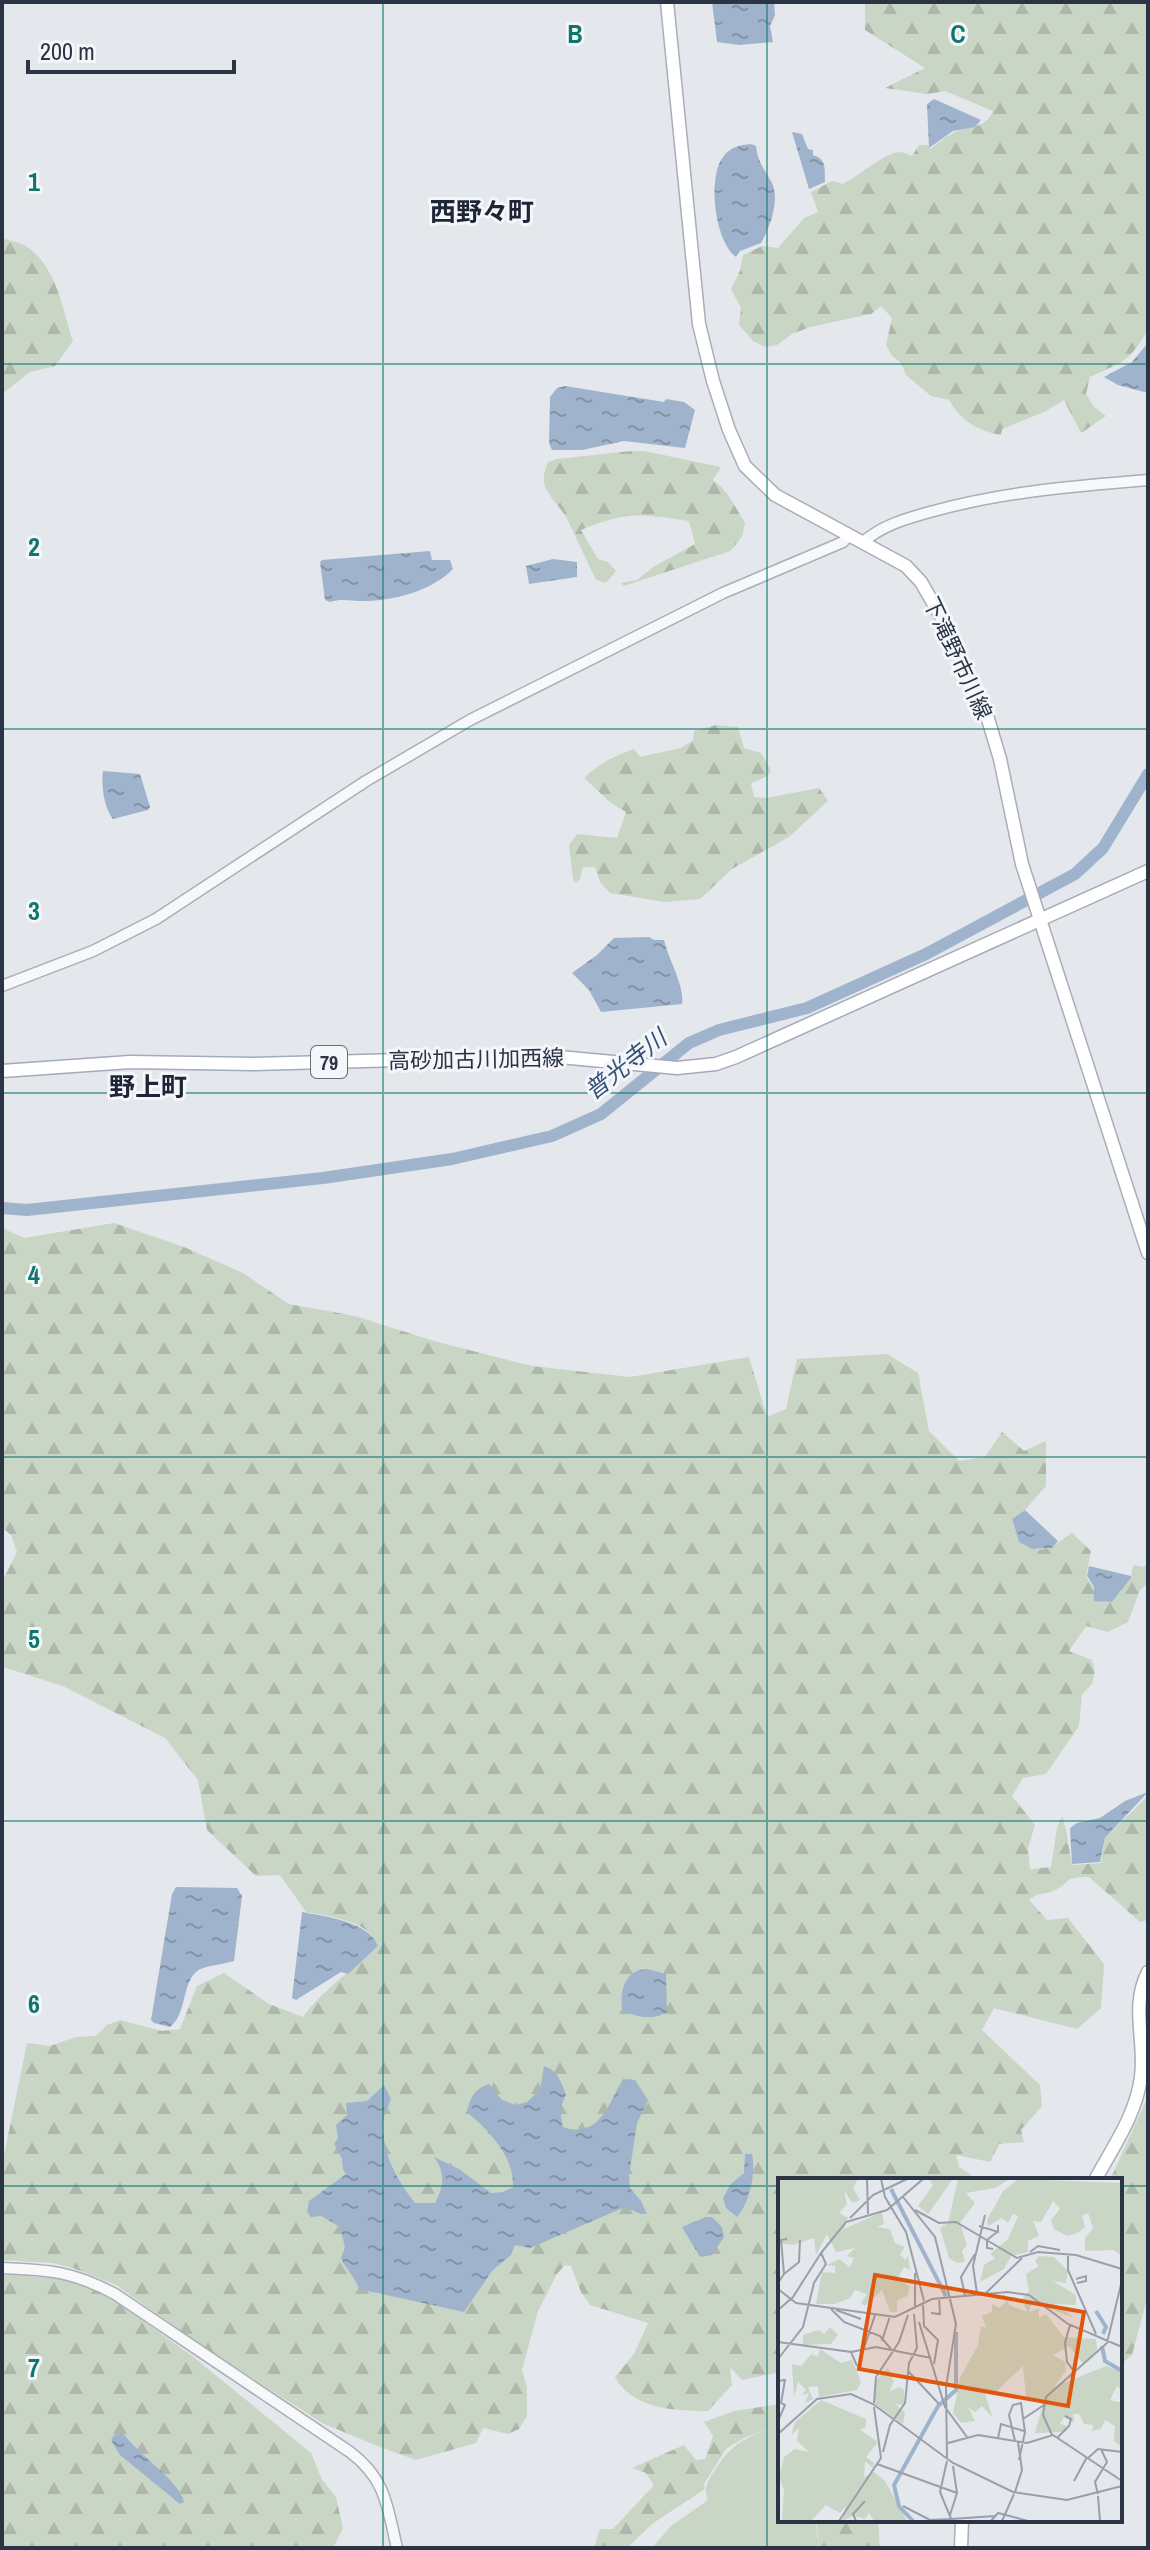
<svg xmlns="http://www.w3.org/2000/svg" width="1150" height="2550" viewBox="0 0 1150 2550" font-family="'Archivo Narrow','Noto Sans JP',sans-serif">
<defs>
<pattern id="forest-firs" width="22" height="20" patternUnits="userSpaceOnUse" patternTransform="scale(2)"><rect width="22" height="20" fill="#c9d6c5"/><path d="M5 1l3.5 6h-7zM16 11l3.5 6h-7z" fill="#adb8ab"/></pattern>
<pattern id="water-ripples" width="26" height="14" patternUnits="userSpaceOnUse" patternTransform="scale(2)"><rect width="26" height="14" fill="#9fb4cc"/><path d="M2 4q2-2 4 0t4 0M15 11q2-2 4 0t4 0" fill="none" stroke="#8293a7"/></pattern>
</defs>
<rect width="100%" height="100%" fill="#e4e7ec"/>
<path fill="#c9d6c5" d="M 777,2424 L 780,2425 L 780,2520 L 815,2520 L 819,2548 L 652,2548 L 671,2526 L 708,2500 C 703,2489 708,2480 715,2470 C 733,2441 747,2438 777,2424 Z"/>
<path fill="url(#forest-firs)" d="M 865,2 L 1148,2 L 1148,330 C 1128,363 1124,361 1090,377 L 1086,394 L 1094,407 L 1106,416 L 1081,433 L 1064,400 L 1044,412 L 1002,429 L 1001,435 C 978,431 961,421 949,400 L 931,396 L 906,375 L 901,363 L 892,356 L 886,345 L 892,318 L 881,306 L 871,314 L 810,327 L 792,334 L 777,345 L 765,347 L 753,341 L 739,325 L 741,308 L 731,289 L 740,271 L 743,255 L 762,246 L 778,248 L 804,218 L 818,212 L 811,192 L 832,181 L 843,184 C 857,177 886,152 900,152 C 904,152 908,155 912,156 L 919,145 L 928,145 L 930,149 C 937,144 945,137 953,133 C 969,125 985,130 993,111 L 945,91 L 927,94 L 885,88 L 925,68 L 865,30 Z
M 2,238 C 9,241 20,242 26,246 C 57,267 62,308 73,341 L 55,366 L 30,372 L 2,394 Z
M 631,451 L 644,451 L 721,467 L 713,480 C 728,490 735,507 745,523 L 742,537 L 730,551 L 624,586 L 621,583 L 637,580 L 653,567 L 695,544 L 689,521 C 639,514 629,511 581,530 L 598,559 L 608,562 L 616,571 L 606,583 L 596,580 C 587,561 578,542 569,523 C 564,510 550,499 545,486 C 542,479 545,469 548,462 L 557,459 Z
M 716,725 L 738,727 L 744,748 L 761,753 L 771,770 L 768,776 L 751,783 L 754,797 L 766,798 L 819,788 L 828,801 L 789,837 L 732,869 L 700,899 L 664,902 L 610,893 L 600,882 L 595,867 L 583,867 L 580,879 L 576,883 L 573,880 L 569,845 L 577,834 L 617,838 L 626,812 L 611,803 L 584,778 C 601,762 613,757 634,749 L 640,757 L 681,748 L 693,740 L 694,731 Z
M 114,1223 L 184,1247 L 243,1273 L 289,1304 L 355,1316 L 434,1341 L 532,1366 L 630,1377 L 749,1357 L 767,1417 L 786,1409 L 797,1359 L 887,1354 L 918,1373 L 929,1431 L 959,1461 L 985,1457 L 1002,1432 L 1024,1451 L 1046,1441 L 1046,1486 L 1025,1510 L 1012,1519 L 1019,1542 C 1045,1557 1050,1547 1072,1533 L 1091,1551 L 1086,1577 L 1094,1588 L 1094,1601 L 1112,1602 L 1131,1578 L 1133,1565 L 1143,1567 L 1148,1563 L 1148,1583 L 1140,1590 L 1128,1622 L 1108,1632 L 1086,1626 L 1069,1651 L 1092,1660 L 1095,1672 L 1092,1684 L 1082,1694 L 1079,1726 L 1046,1774 L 1023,1778 L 1012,1796 L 1035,1825 L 1028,1848 L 1030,1869 L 1051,1867 L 1057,1828 L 1062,1816 C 1067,1828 1069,1851 1072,1865 L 1101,1863 L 1105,1838 L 1148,1796 L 1148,1920 L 1140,1922 L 1089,1877 C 1061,1877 1072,1883 1053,1891 C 1042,1896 1040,1891 1029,1900 L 1047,1920 L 1068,1918 L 1104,1964 L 1101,2008 L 1077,2029 L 994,2008 L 982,2030 L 1040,2085 L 1042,2106 L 1021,2130 L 1024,2142 L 999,2144 L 990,2162 L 956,2155 L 959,2167 L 970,2174 L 971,2180 L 780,2180 L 780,2372 L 742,2380 L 730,2367 L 732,2385 L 708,2411 C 675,2411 632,2409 615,2377 L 634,2354 L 648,2323 L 590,2305 L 581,2292 L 571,2266 L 565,2265 L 557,2274 L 538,2311 L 522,2370 L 527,2387 L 527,2416 L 519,2429 L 508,2434 L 483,2428 L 476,2443 L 416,2460 L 380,2447 L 322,2423 L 198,2343 L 116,2285 L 73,2268 L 53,2263 L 2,2260 L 2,2165 L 27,2043 L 50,2046 L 76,2037 L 96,2036 L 107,2025 L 120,2020 L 162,2031 L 180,2029 L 197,1986 L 224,1973 L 269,2004 L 303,2017 C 322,1990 354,1969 378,1946 C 371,1921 328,1916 306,1912 L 280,1875 L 256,1876 L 207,1830 L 198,1780 L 165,1738 L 63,1686 L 3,1667 L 2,1582 L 17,1552 L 11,1535 L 5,1530 L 2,1532 L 2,1228 L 24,1238 Z
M 1148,2096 L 1148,2295 L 1132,2355 L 1120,2365 L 1120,2180 L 1110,2180 Z
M 2,2274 L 75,2280 L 115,2301 L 191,2355 L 311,2453 L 322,2480 L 336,2497 L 343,2528 L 333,2548 L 2,2548 Z
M 780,2404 L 780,2423 L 742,2439 L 726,2449 L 704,2484 L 705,2489 L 652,2524 L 627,2548 L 594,2548 L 600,2529 L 613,2529 L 654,2485 L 646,2473 L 632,2468 L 684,2445 L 696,2460 L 705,2459 L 713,2436 L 704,2422 L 734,2411 Z
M 816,2520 L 878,2520 L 880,2548 L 819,2548 Z"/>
<path fill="url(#water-ripples)" d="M 712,2 L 774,2 L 775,15 L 770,26 L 773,42 L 739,45 L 717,42 Z
M 934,99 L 981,120 L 975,127 L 953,131 L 929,148 L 927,104 Z
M 792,132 L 802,134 L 808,149 L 813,150 L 813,155 C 828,160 824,170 825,182 L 809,189 Z
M 751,144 L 756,146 C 757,160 764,169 771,181 C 781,198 770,228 761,243 L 740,251 L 736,257 C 715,242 707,178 723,157 C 730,147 740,145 751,144 Z
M 1148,343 L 1148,393 L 1118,385 L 1104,377 L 1132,362 Z
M 565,386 L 664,402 L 666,399 L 684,402 L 695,410 L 685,448 L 624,441 L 582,450 L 552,450 L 549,443 L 550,397 L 557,388 Z
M 430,551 L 432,560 L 450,560 L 453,569 C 432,591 393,601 363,601 C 351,601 341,598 330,602 L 325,600 L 320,562 L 322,560 Z
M 553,559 L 577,562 L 577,577 L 529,584 L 526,566 Z
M 103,771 L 140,774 L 150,807 L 148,810 L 113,819 C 104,808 101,785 103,771 Z
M 649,937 L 654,940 L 664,940 C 668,958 685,987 682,1004 L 601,1012 L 589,990 L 572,973 L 597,955 L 614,938 Z
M 1025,1510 L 1058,1541 L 1052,1548 L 1032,1549 L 1019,1542 L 1012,1519 Z
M 1089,1566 L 1131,1576 L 1131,1578 L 1112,1602 L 1094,1601 L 1094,1587 L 1087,1576 Z
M 1148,1792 L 1105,1838 L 1100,1862 L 1072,1864 L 1070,1828 L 1077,1823 L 1100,1818 L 1125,1801 Z
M 176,1887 L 237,1888 L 242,1896 L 234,1961 C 224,1964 213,1965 203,1968 C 180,1976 189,2013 170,2027 L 154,2023 L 151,2020 L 172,1894 Z
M 302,1912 C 324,1916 370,1922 378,1946 L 348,1974 L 341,1972 L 296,2000 L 292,1998 Z
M 647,1969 L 666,1974 L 667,2012 C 653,2021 636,2017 622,2010 C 620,1991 624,1970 647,1969 Z
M 544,2066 C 558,2071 561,2081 566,2095 C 560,2106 560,2114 563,2127 C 599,2140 609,2103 623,2079 L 635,2080 L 648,2100 L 637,2123 L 629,2176 L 630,2188 L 641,2201 L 647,2214 L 641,2214 L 625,2207 L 530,2248 L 515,2245 L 511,2255 L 492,2271 L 464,2312 L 359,2289 C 354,2275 347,2271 341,2258 L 345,2247 L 340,2227 L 321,2216 L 311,2217 L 307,2212 L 309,2201 L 346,2174 L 343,2169 L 342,2159 L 334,2144 L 338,2138 L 336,2125 L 347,2115 L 346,2103 L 367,2101 L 384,2085 L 391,2099 C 388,2107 383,2116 383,2124 C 382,2154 398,2181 415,2203 L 435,2203 C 444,2186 446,2173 434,2157 L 459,2169 L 491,2193 L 503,2192 L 513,2187 C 514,2156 490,2132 467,2112 C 470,2098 474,2089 489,2084 L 502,2100 L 516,2105 L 527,2102 L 540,2090 Z
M 745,2154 L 752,2154 C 756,2172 750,2203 737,2217 L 726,2208 L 723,2198 L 730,2185 L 744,2173 Z
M 706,2217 L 712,2217 L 722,2227 L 724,2237 L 712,2255 L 700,2257 L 682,2227 Z
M 123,2433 C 137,2454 179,2480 184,2502 L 180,2504 L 120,2455 L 111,2440 L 114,2435 Z"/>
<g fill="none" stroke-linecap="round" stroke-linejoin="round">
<path stroke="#9fb4cc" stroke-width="12" d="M 2,1208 L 27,1210 L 323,1178 L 452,1159 L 552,1136 L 601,1114 L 689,1043 L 719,1030 L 807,1008 L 926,954 L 1075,874 L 1103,848 L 1148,774"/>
<g stroke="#a9aeb7" stroke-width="13">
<path id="tertiary" d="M 863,542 C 883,525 905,519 930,512 C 1001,492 1074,486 1148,480
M 2,986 L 93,951 L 156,919 L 366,781 L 470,720 L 723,593 L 843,542 L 849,535
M 2,2268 C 49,2270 72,2271 115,2294 L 350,2452 C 386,2479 387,2506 397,2548"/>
</g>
<g stroke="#a9aeb7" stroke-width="15">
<path id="secondary" d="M 667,2 L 699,324 L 713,381 L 729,430 L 745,466 L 775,495 L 906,566 L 921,582 L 947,627 L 988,719 L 1000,759 L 1022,864 L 1148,1253
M 1095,2180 C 1113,2147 1136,2115 1141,2077 C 1146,2041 1130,2007 1148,1972
M 961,2548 L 962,2520"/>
</g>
<g stroke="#a3abb8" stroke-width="15">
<path id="primary" d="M 2,1071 L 130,1062 L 254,1064 L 549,1056 L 677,1068 L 716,1064 L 736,1057 L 1148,871"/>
</g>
<use href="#tertiary" stroke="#f7f8fa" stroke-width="10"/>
<use href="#secondary" stroke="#fff" stroke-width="12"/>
<use href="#primary" stroke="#fff" stroke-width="12"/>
</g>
<path fill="none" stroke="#0f766e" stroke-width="2" stroke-opacity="0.55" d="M 383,2 L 383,2548M 767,2 L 767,2548M 2,364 L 1148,364M 2,729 L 1148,729M 2,1093 L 1148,1093M 2,1457 L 1148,1457M 2,1821 L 1148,1821M 2,2186 L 780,2186M 1120,2186 L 1148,2186"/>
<g text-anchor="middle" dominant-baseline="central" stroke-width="6" stroke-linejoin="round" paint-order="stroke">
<rect fill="#f4f6f9" stroke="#676e7b" stroke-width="2" x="311" y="1046" width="36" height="32" rx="6"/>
<g font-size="20" font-weight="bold" fill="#2b3445">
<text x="329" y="1062">79</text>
</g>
<g font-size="22" fill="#2b3445" stroke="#f4f6f9">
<text transform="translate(958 658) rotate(65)">下滝野市川線</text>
<text transform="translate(476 1059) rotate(-1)">高砂加古川加西線</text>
</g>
<g font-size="24" font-style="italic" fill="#34527a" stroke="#f4f6f9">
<text transform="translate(625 1064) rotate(-38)">普光寺川</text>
</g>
<g font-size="26" font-weight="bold" fill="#1d2536" stroke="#f4f6f9">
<text x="482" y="211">西野々町</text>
<text x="148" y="1086">野上町</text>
</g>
</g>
<g transform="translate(778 2178)">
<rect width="344" height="344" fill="#e4e7ec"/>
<path d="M 0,1 L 80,1 L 75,10 L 82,22 L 74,25 L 66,12 L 69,26 L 61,35 L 70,40 L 66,51 L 104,34 L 106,46 L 99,49 L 112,51 L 117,65 L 127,69 L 122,77 L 128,82 L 130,77 L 132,92 L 126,89 L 120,100 L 132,109 L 129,118 L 119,123 L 119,134 L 112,134 L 104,112 L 87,128 L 83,125 L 89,116 L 77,112 L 72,120 L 57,126 L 38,126 L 44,94 L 57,95 L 57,88 L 49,87 L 61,81 L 72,89 L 76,80 L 69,78 L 77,70 L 58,74 L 49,56 L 38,77 L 36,60 L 15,67 L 0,65 ZM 151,1 L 175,1 L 150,36 L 140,28 L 155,7 ZM 180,1 L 232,1 L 217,10 L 188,15 L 197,25 L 182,45 L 189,67 L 184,73 L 187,84 L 179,85 L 171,80 L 162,50 L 170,45 ZM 240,1 L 344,5 L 344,78 L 336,72 L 307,73 L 307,60 L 315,50 L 310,35 L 304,38 L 307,49 L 301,54 L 289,58 L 276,51 L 273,42 L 282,31 L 275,23 L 263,44 L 255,43 L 261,58 L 250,63 L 250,74 L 233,78 L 226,91 L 202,104 L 206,87 L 217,80 L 212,76 L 230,61 L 240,38 L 235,36 L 230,45 L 224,40 L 210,48 L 209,42 L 225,13 ZM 261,78 L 276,79 L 290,93 L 288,105 L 275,103 L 298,117 L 298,127 L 276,126 L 297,140 L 254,124 L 251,134 L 261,130 L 261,140 L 268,136 L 286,159 L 318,161 L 319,172 L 306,187 L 291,168 L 275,177 L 287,184 L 288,193 L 276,209 L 328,188 L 344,194 L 344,213 L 339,208 L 332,222 L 344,225 L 344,269 L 336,263 L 337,248 L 327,242 L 323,251 L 314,253 L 315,247 L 306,246 L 301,236 L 295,236 L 296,245 L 286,239 L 282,246 L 289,248 L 287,254 L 257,255 L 265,226 L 248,219 L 245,188 L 217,215 L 206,213 L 215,240 L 204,228 L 197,234 L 190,229 L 197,243 L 183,245 L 175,235 L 182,200 L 200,167 L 203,149 L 208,149 L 204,138 L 214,134 L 214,126 L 221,130 L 228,124 L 225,119 L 226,114 L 231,127 L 249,134 L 244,121 L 251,113 L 248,96 L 261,88 L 257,83 ZM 52,149 L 60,157 L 53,166 L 25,167 L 25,157 L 40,152 L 46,156 ZM 38,171 L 34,177 L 40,178 L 42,171 L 63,185 L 74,182 L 83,204 L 79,212 L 41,219 L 40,208 L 30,209 L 35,221 L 27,225 L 31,215 L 24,217 L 28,212 L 20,204 L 16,219 L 14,186 L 23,188 ZM 110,190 L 116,203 L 111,214 L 121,209 L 126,212 L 126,227 L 117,226 L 127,234 L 125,246 L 96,225 L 97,203 ZM 43,222 L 88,241 L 88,249 L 82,252 L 100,264 L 88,279 L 96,285 L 95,290 L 87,283 L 86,299 L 96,294 L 107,303 L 129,343 L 96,343 L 91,335 L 87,341 L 75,338 L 64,343 L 68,328 L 62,335 L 48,327 L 33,343 L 4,343 L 6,312 L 1,299 L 6,279 L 17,271 L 31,274 L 19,263 L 21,249 L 13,258 L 17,244 Z" fill="#c9d6c5"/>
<path fill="none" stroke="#9fb4cc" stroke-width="4" d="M 113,11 L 168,118M 318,133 L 328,149 L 325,156M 324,168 L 327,183 L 344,193M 135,343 L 121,328 L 116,307 L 160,228 L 178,212 L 178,154"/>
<path fill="none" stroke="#9a9fa9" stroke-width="2" d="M 89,1 L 90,36M 103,1 L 107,19 L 128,54 L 146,123M 125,19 L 157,59 L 178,146 L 168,209 L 169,280M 137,32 L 161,45 L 178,44 L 239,80 L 260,74 L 298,77 L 344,91M 72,40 L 95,17 L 129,1M 201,48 L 220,54 L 220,47M 215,71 L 209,70 L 209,62 L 219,54M 252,74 L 260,68 L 282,72M 290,76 L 290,92 L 318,156M 137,95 L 137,128M 6,96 L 21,84 L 22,62M 298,101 L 308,98 L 308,103 L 299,105M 0,105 L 6,96 L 3,62 L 9,61M 0,111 L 18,125 L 117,139 L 154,121 L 229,114 L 251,117 L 290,146 L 344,169M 199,115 L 195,88 L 207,37M 208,115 L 244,80M 187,117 L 183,99 L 197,76M 145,124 L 146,148 L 160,162 L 156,186M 53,131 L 66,144 L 102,158 L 113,171M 0,132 L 15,119 L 43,75M 58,132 L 83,141M 153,135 L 162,136 L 161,120M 141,144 L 167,229 L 189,259M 292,147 L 287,165 L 289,184 L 297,195M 104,163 L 112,138M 0,164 L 73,174 L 79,188M 86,170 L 97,137M 73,174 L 98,169 L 153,180M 0,181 L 25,149 L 36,105 L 48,86 L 43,75 L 68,44 L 109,32 L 145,1M 130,193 L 161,226M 0,203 L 7,202 L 3,225 L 7,227 L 0,243M 96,225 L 98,199 L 121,164 L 130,137M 245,241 L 266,227M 0,256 L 39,221 L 73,216 L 95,226 L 175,285 L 235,314 L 289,322 L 344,308M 274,257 L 265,237 L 268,219 L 329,165 L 344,102M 280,259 L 291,248 L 293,241 L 287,238M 220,260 L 223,246 L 246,253M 237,263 L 231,237 L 235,227 L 243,225 L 247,254 L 241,282M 170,265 L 200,257 L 249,265 L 275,257 L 344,303M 105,274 L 112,247 L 127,225 L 131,185 L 139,170 L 136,136M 310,280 L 320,271 L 344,274M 169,283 L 162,314 L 174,343M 99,286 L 179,315M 296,303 L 309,279M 237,314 L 244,292 L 240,264M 320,316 L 317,304 L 329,284 L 323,271M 320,318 L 322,343M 125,328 L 152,342 L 173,341M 172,337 L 179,315 L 175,288M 173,341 L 217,338M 61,343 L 103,280 L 96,229M 78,343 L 75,336 L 87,323M 213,343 L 220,335 L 250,343M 224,343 L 236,316"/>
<path fill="#df570f" fill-opacity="0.15" stroke="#df570f" stroke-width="4" d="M 97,97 L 306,134 L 290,228 L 81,191 Z"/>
<rect width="344" height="344" fill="none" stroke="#2b3445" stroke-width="4"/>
</g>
<g font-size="26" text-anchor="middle" font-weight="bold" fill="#0f766e" stroke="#f4f6f9" stroke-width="6" stroke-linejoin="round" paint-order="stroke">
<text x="575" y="43">B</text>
<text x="958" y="43">C</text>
<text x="34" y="191">1</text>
<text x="34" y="556">2</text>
<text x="34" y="920">3</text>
<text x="34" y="1284">4</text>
<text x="34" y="1648">5</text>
<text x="34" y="2013">6</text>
<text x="34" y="2377">7</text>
</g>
<rect width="1150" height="2550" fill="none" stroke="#2b3445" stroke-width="8"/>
<path d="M28 60v12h206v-12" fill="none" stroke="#2b3445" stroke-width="4"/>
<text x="40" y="60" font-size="24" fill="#2b3445" stroke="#f4f6f9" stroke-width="6" paint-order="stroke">200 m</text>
</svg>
